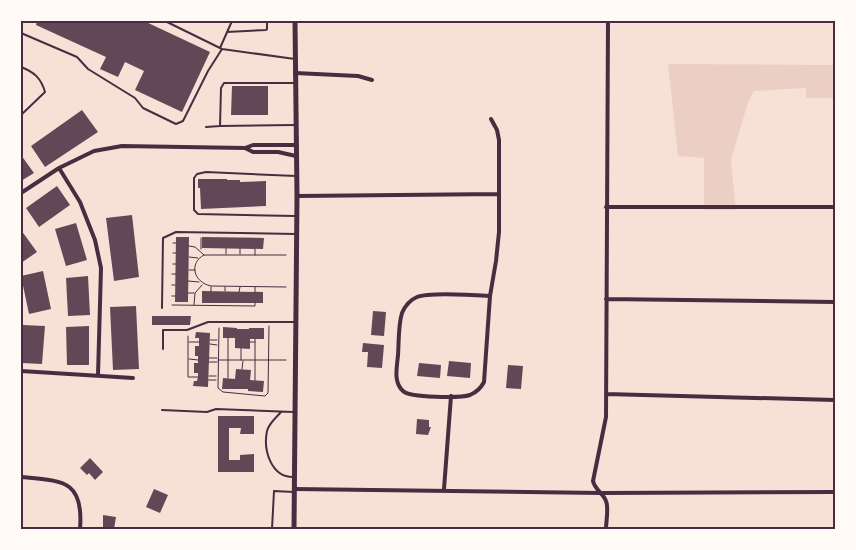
<svg xmlns="http://www.w3.org/2000/svg" width="856" height="550" viewBox="0 0 856 550" font-family="'Playfair Display',serif">
<rect width="100%" height="100%" fill="#f7e1d7"/>
<path fill="#ebcfc5" d="M 668,64 L 835,65 L 835,98 L 806,98 L 806,88 L 754,91 L 748,102 L 731,160 L 736,210 L 704,210 L 704,158 L 678,156 Z"/>
<path fill="#644757" d="M 37,21 L 144,21 L 210,52 L 182,112 L 135,90 L 144,71 L 125,62 L 118,77 L 100,69 L 106,57 L 36,25 Z
M 232,86 L 268,86 L 268,115 L 231,115 Z
M 82,110 L 98,132 L 45,167 L 31,146 Z
M 21,155 L 34,173 L 21,181 Z
M 198,179 L 227,179 L 227,180 L 240,180 L 240,182 L 266,181 L 266,206 L 201,209 L 200,188 L 198,188 Z
M 57,186 L 70,205 L 39,227 L 26,208 Z
M 132,215 L 139,277 L 114,281 L 106,218 Z
M 76,223 L 87,260 L 66,266 L 55,229 Z
M 21,230 L 37,252 L 21,263 Z
M 176,237 L 189,237 L 188,302 L 175,302 Z
M 202,237 L 264,238 L 263,249 L 202,248 Z
M 43,271 L 51,309 L 29,314 L 21,276 Z
M 88,276 L 90,315 L 68,316 L 66,278 Z
M 202,291 L 263,292 L 263,303 L 202,303 Z
M 136,306 L 139,369 L 113,370 L 110,307 Z
M 373,311 L 386,312 L 384,336 L 371,335 Z
M 152,316 L 191,316 L 190,325 L 152,325 Z
M 23,325 L 45,326 L 42,364 L 21,363 Z
M 89,326 L 89,365 L 67,365 L 66,327 Z
M 223,327 L 237,328 L 237,329 L 249,329 L 249,328 L 264,328 L 264,339 L 250,339 L 250,349 L 235,348 L 235,338 L 223,338 Z
M 196,332 L 210,333 L 208,387 L 193,386 L 194,381 L 197,381 L 198,377 L 198,373 L 194,373 L 194,363 L 198,363 L 198,356 L 195,356 L 195,346 L 199,346 L 199,338 L 195,338 Z
M 363,343 L 384,345 L 382,368 L 367,367 L 368,352 L 362,352 Z
M 449,361 L 471,363 L 470,378 L 447,376 Z
M 419,363 L 441,365 L 440,378 L 417,376 Z
M 508,365 L 523,366 L 521,389 L 506,388 Z
M 236,369 L 251,370 L 250,380 L 264,381 L 263,392 L 248,391 L 248,389 L 222,389 L 223,378 L 235,379 Z
M 218,416 L 254,416 L 254,434 L 240,434 L 241,428 L 229,428 L 229,460 L 240,460 L 240,455 L 254,454 L 254,472 L 218,472 Z
M 417,419 L 429,420 L 429,427 L 431,427 L 428,435 L 416,434 Z
M 90,458 L 103,472 L 95,480 L 89,473 L 87,475 L 80,468 Z
M 154,489 L 168,495 L 160,513 L 146,507 Z
M 103,515 L 116,517 L 114,529 L 103,529 Z"/>
<g fill="none" stroke-linecap="round" stroke-linejoin="round">
<path stroke="#4a2c40" stroke-width="1" d="M 173,243 L 176,243
M 189,246 L 195,247 L 204,255
M 201,249 L 201,238
M 173,253 L 176,253
M 226,254 L 226,248
M 240,254 L 240,248
M 255,255 L 255,249
M 286,255 L 204,255 C 189,263 193,282 211,286 L 286,287
M 189,257 L 198,258
M 173,264 L 176,264
M 189,270 L 195,270
M 172,274 L 176,274
M 188,281 L 199,282
M 172,285 L 175,285
M 211,287 L 211,291
M 225,291 L 225,287
M 239,292 L 240,287
M 255,292 L 255,287
M 188,293 L 194,293
M 172,296 L 175,296
M 172,305 L 255,306 L 255,303
M 194,305 L 195,293 L 202,285
M 219,328 L 218,388 L 223,392 L 265,396 L 268,393 L 269,326
M 188,336 L 188,377 L 198,377
M 228,338 L 228,378
M 210,340 L 217,340
M 189,342 L 199,342
M 250,342 L 255,342
M 210,344 L 217,345
M 209,358 L 217,358
M 189,359 L 198,360
M 218,360 L 286,360
M 241,360 L 241,348
M 209,362 L 217,362
M 242,369 L 243,361
M 209,376 L 216,376
M 208,380 L 216,380
M 255,380 L 255,339"/>
<path stroke="#4a2c40" stroke-width="2" d="M 165,21 L 222,49 L 295,59
M 227,32 L 266,30 L 267,29 L 267,21
M 21,33 L 77,57 L 88,69 L 135,98 L 143,108 L 176,124 L 183,121 L 208,71 L 222,49
M 220,48 L 232,21
M 21,67 C 34,72 41,78 45,92 L 21,115
M 295,83 L 224,83 L 221,88 L 220,126 L 295,125
M 206,127 L 220,126
M 295,216 L 198,214 L 194,210 L 194,178 L 197,174 L 206,172 L 296,176
M 162,308 L 163,238 L 176,232 L 296,234
M 163,349 L 163,330 L 187,330 L 208,322 L 295,322
M 162,410 L 207,412 L 216,409 L 293,412
M 281,412 C 276,418 269,423 267,431 C 263,450 271,477 293,477
M 272,529 L 274,491 L 294,492"/>
<path stroke="#4a2c40" stroke-width="4" d="M 295,73 L 358,76 L 372,80
M 245,148 L 253,152 L 278,152 L 296,156
M 59,168 L 80,202 L 95,240 L 101,268 L 98,375
M 21,193 L 59,168 L 94,151 L 122,146 L 245,148 L 253,145 L 296,145
M 297,196 L 499,194
M 606,207 L 835,207
M 490,296 C 475,295 429,292 417,297 C 410,300 405,306 402,313 C 398,326 399,342 398,355 C 397,367 393,382 403,391 C 410,398 461,398 470,395 C 477,392 481,388 484,382 L 490,296 L 496,261 L 499,232 L 499,140 L 497,130 L 491,119
M 606,299 L 835,302
M 21,371 L 133,378
M 606,394 L 835,400
M 21,477 C 62,481 84,479 80,529
M 294,489 L 601,493 L 835,492
M 444,489 L 451,396
M 606,529 C 606,521 609,508 606,501 C 603,493 595,490 593,481 L 606,417 L 608,21"/>
<path stroke="#4a2c40" stroke-width="5" d="M 294,529 L 297,196 L 295,21"/>
</g>
<rect width="856" height="550" fill="none" stroke="#fffaf5" stroke-width="45"/>
<rect x="22" y="22" width="812" height="506" fill="none" stroke="#4a2c40" stroke-width="2"/>
</svg>
